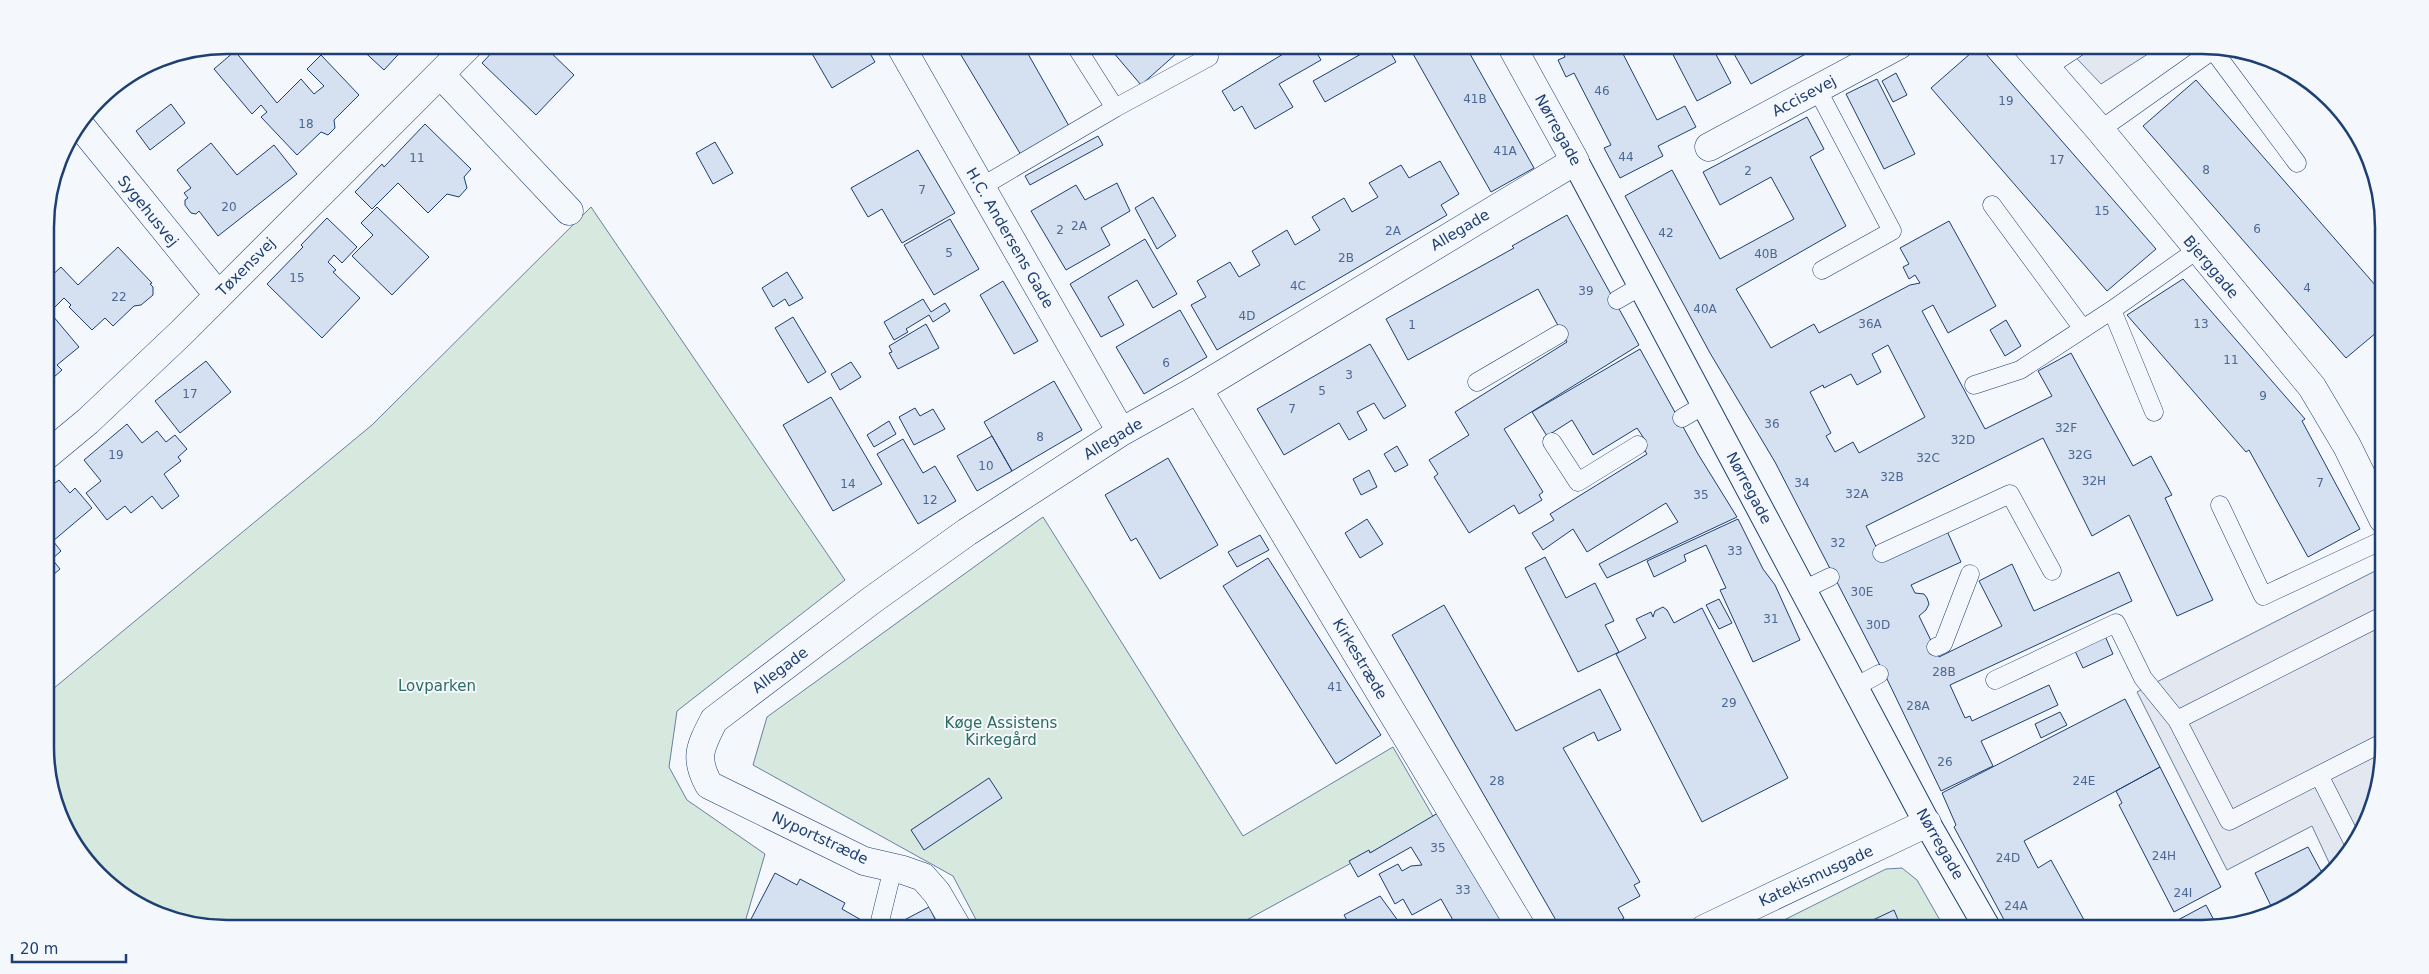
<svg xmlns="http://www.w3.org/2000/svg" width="2429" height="974" viewBox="0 0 2429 974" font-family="'DejaVu Sans',sans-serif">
<rect width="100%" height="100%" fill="#f4f7fb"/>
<path fill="#d7e8df" stroke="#687fa3" d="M 591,207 L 845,580 L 677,711 L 669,767 L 687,800 L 765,854 L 743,929 L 227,929 L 168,919 L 90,867 L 48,782 L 48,693 L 372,425 Z
M 1043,517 L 1243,836 L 1393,747 L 1434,818 L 1230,929 L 981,929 L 953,876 L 753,765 L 767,717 Z
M 1902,868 L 1917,880 L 1945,929 L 1766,929 L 1886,869 Z"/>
<path fill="#e3e8f0" stroke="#687fa3" d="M 2064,45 L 2162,45 L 2101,84 Z
M 2383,567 L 2384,747 L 2374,806 L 2347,858 L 2333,871 L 2312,826 L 2227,870 L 2137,692 Z"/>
<path fill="#d5e0f0" stroke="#1d3f73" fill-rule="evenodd" d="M 357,45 L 407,45 L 384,70 Z
M 499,45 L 547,45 L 545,47 L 574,75 L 536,115 L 482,63 Z
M 807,45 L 865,45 L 875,62 L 832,88 Z
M 955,45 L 1023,45 L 1069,126 L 1021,155 Z
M 1107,45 L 1186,45 L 1141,85 Z
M 1298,45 L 1312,45 L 1321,60 L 1279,84 L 1293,107 L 1255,129 L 1242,106 L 1234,111 L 1222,91 Z
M 1377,45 L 1386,45 L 1396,62 L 1325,102 L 1313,81 Z
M 1408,45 L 1465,45 L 1534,168 L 1491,192 Z
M 1559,45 L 1631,45 L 1621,50 L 1657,120 L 1685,106 L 1696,127 L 1658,146 L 1663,156 L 1620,178 L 1604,148 L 1611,145 L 1574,73 L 1566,77 L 1558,60 L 1565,57 Z
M 1668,45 L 1711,45 L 1731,83 L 1697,101 Z
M 1729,45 L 1822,45 L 1751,84 Z
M 1979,46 L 2156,249 L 2107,291 L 1931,88 Z
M 235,51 L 277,103 L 301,79 L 314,94 L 324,86 L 307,69 L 321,55 L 359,95 L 334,120 L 335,128 L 328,135 L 321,132 L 297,155 L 261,117 L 267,112 L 261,105 L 252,114 L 214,69 Z
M 1896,73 L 1907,95 L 1893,102 L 1882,81 Z
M 1877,79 L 1915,154 L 1884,169 L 1846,94 Z
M 2196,80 L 2383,294 L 2383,327 L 2346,358 L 2143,126 Z
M 171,104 L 185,123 L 150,150 L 136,131 Z
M 1807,117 L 1824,149 L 1810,157 L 1846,226 L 1736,289 L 1771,348 L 1814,324 L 1819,333 L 1910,285 L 1920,283 L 1915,275 L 1909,279 L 1903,267 L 1909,264 L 1900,248 L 1949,221 L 1996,306 L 1948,333 L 1933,305 L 1922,311 L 1985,429 L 2052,396 L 2038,371 L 2071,353 L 2133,466 L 2151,456 L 2172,495 L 2165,498 L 2213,600 L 2177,616 L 2129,515 L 2092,536 L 2043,438 L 1866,526 L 1883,561 L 1947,531 L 1961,562 L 1911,585 L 1915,593 L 1924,594 L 1927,598 L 1929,604 L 1926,610 L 1919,616 L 1939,657 L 2002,626 L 1979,581 L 2012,564 L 2034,611 L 2119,572 L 2132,601 L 1950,685 L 1965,718 L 1970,716 L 1972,721 L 2049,685 L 2058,705 L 1981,741 L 1993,766 L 1941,791 L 1887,679 L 1775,462 L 1710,353 L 1625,196 L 1672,170 L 1720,259 L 1794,219 L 1771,177 L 1720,205 L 1703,172 ZM 1888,345 L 1925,417 L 1859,453 L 1853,442 L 1835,452 L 1826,436 L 1831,433 L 1810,392 L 1823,385 L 1824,388 L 1851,374 L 1857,385 L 1881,372 L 1872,354 Z
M 425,124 L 471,169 L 464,177 L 467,188 L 459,197 L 447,194 L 428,213 L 398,183 L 372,209 L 355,192 L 382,164 L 384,167 Z
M 1098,136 L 1103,145 L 1030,185 L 1025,176 Z
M 715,142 L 733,173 L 713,184 L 696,153 Z
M 211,143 L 237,175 L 274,145 L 297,174 L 218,236 L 199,211 L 196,214 L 191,213 L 185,205 L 185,200 L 188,198 L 184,193 L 191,188 L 177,170 Z
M 918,150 L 955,213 L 902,243 L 882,209 L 868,217 L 851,188 Z
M 1440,161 L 1459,194 L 1441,205 L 1447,215 L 1217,350 L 1191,305 L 1206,297 L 1197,281 L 1230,262 L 1239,277 L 1260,265 L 1252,251 L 1287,230 L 1295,245 L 1320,230 L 1312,217 L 1344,198 L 1352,212 L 1378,197 L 1369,183 L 1401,165 L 1409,178 Z
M 1117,183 L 1130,211 L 1101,228 L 1110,245 L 1066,270 L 1031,211 L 1076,185 L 1085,200 Z
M 1153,197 L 1176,236 L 1157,249 L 1135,208 Z
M 377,207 L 429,257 L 392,295 L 352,256 L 373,235 L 361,223 Z
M 1567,215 L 1639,345 L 1504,429 L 1543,492 L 1539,495 L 1542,500 L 1519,514 L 1514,505 L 1469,533 L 1434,477 L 1438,474 L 1429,460 L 1469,435 L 1455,412 L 1567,342 L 1538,289 L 1408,360 L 1386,319 L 1514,248 L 1512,246 Z
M 327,218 L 357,247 L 342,263 L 334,255 L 328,262 L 336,270 L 333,272 L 360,298 L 322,338 L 267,284 L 303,247 L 301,245 Z
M 950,219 L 979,269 L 934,295 L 904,245 Z
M 1145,239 L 1177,294 L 1153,308 L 1137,280 L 1108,297 L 1124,325 L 1101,337 L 1070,284 Z
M 118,247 L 152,283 L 150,284 L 153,287 L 153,295 L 141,305 L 134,306 L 113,326 L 105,318 L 92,330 L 69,307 L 71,305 L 64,298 L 55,307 L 46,298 L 46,278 L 47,280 L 61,267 L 78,285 Z
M 787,272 L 803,298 L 789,306 L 785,299 L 773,307 L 762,288 Z
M 2183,279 L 2305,419 L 2302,421 L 2360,529 L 2308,557 L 2249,450 L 2246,452 L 2127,315 Z
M 1003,281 L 1038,341 L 1014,354 L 980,295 Z
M 923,299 L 931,312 L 945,303 L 950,311 L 933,322 L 929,315 L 906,329 L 908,332 L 894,340 L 884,322 Z
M 47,309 L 79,347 L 57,365 L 62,370 L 46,384 Z
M 1180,310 L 1207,357 L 1144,394 L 1116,347 Z
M 793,317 L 826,372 L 808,383 L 775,328 Z
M 2006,320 L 2021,346 L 2005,356 L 1990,330 Z
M 926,324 L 939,348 L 898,369 L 889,353 L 892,352 L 889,346 Z
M 1370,344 L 1406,406 L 1384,419 L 1374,403 L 1357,412 L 1367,430 L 1349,440 L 1339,423 L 1284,455 L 1257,409 Z
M 1640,349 L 1698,454 L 1737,517 L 1607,578 L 1599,564 L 1678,522 L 1666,503 L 1587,552 L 1573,529 L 1543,550 L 1532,533 L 1554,520 L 1550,514 L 1647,454 L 1640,443 L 1645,440 L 1637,428 L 1593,455 L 1572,420 L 1547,436 L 1532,412 Z
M 206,361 L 231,392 L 180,433 L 155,401 Z
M 851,362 L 861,377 L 840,390 L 831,374 Z
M 1054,381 L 1082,430 L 1012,471 L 984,422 Z
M 831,397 L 882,484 L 833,511 L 783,425 Z
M 915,408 L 920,416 L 933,409 L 945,429 L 914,445 L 899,417 Z
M 889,421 L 896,434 L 874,447 L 867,435 Z
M 127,424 L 142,443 L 157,431 L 166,442 L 175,435 L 187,449 L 178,457 L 181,461 L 164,474 L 179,496 L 162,509 L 152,496 L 131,513 L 125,506 L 107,520 L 86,493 L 101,481 L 84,460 Z
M 992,436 L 1012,471 L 977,491 L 957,456 Z
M 903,439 L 923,473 L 935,466 L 956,501 L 918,524 L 877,454 Z
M 1397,446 L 1408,465 L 1395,472 L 1384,454 Z
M 1168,458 L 1218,545 L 1160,579 L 1136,538 L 1131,541 L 1105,495 Z
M 1369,470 L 1377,487 L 1361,495 L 1353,479 Z
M 59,480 L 70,493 L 75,488 L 92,508 L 53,541 L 61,551 L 52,559 L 60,569 L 47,580 L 47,489 Z
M 1367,519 L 1383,544 L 1360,558 L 1345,533 Z
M 1738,519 L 1763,569 L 1775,585 L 1800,640 L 1753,662 L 1720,590 L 1726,588 L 1706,545 L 1684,555 L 1686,561 L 1654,577 L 1647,561 Z
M 1260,535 L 1269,550 L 1237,567 L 1228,552 Z
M 1545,557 L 1566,598 L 1595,583 L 1614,621 L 1605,625 L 1619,652 L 1578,672 L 1525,568 Z
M 1268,558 L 1381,735 L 1336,764 L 1223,586 Z
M 1719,599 L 1732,623 L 1719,629 L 1706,605 Z
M 1444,605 L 1516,731 L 1600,689 L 1621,730 L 1598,741 L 1594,732 L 1563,748 L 1640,882 L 1634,885 L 1640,896 L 1618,908 L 1624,918 L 1606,929 L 1561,929 L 1392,635 Z
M 1663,607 L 1667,610 L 1674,623 L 1702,608 L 1788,778 L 1702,822 L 1616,654 L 1646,638 L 1636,619 L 1651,612 L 1653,617 L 1655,611 Z
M 2105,636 L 2113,654 L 2083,668 L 2075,651 Z
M 2125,699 L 2160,767 L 2024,841 L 2038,868 L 2051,860 L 2089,929 L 2009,929 L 1954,827 L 1956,825 L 1942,793 Z
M 2060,712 L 2067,725 L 2041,738 L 2035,724 Z
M 2160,767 L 2221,887 L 2174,912 L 2119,805 L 2122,803 L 2116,791 Z
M 989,778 L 1002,798 L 924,850 L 911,830 Z
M 1438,813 L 1506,929 L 1441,929 L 1454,922 L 1441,899 L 1412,915 L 1403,899 L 1395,904 L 1379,874 L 1398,864 L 1402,871 L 1411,866 L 1422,865 L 1411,847 L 1358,877 L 1349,861 L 1369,850 L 1370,853 Z
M 2308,847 L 2321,871 L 2333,866 L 2335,870 L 2313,892 L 2274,912 L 2255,873 Z
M 775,873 L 797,885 L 800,879 L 845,903 L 842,909 L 863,921 L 859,929 L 765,929 L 750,921 Z
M 1380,896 L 1404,929 L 1352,929 L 1344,915 Z
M 2206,905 L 2218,928 L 2161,929 Z
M 929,907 L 940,929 L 890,929 L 891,927 Z
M 1894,910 L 1902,929 L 1856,929 L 1856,928 Z"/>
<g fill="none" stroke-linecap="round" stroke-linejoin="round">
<g stroke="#1d3f73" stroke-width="19">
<path id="service" d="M 1075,45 L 1115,108
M 2046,68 L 2081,45
M 1817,89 L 1892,231 L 1822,270
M 2100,130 L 2213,50 L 2297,163
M 981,187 L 1115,108 L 1209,57
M 1992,205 L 2083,329
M 1617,300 L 1641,286
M 2112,310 L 2154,412
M 1477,382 L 1559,334
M 1974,385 L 2020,370 L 2112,310 L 2197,250
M 1682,418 L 1704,405
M 1552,442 L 1578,482 L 1638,445
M 2220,505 L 2263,596 L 2383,540
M 1882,553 L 2010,494 L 2052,571
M 1803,590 L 1830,577
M 2384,615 L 2177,720 L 2229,821 L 2384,742
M 1936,647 L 1943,644 L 1970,574
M 1995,680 L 2116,623 L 2143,678 L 2177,720
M 1855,687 L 1879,674
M 2319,775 L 2354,844
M 878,929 L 893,868"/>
</g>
<g stroke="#1d3f73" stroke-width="28">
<path id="pedestrian" d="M 1575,161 L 1927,823 L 1988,929"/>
</g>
<g stroke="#1d3f73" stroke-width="29">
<path id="minor" d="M 900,45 L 1121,432
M 2026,45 L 2100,130 L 2312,387 L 2347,446 L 2383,519
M 441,75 L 569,211
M 80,125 L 218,295
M 1709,147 L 1899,45
M 1198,389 L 1522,929
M 47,455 L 88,421 L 181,333 L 469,45
M 958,929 L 937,893 L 923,877 L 903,870 L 864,861 L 709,785 C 694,758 700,747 714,720 L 872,600 L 967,532 L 1121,432 L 1198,389 L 1575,161 L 1511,45
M 1704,929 L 1927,823"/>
</g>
<use href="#service" stroke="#f4f7fb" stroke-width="18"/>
<use href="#pedestrian" stroke="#f4f7fb" stroke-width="26"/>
<use href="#minor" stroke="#f4f7fb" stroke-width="28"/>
</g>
<g text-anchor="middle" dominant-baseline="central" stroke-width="4" stroke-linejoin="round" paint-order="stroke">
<g font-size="12" fill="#4b6792">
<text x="1602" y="91">46</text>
<text x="1475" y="99">41B</text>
<text x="2006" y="101">19</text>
<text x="306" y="124">18</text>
<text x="1505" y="151">41A</text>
<text x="1626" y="157">44</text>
<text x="417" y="158">11</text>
<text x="2057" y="160">17</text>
<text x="2206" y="170">8</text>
<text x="1748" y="171">2</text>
<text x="922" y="190">7</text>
<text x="229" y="207">20</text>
<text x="2102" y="211">15</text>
<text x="1079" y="226">2A</text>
<text x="2257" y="229">6</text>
<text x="1060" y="230">2</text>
<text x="1393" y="231">2A</text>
<text x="1666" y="233">42</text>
<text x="949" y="253">5</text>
<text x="1766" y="254">40B</text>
<text x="1346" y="258">2B</text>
<text x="297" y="278">15</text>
<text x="1298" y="286">4C</text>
<text x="2307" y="288">4</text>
<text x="1586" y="291">39</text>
<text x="119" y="297">22</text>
<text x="1705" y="309">40A</text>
<text x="1247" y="316">4D</text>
<text x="1870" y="324">36A</text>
<text x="2201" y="324">13</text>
<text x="1412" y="325">1</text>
<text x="2231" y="360">11</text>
<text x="1166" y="363">6</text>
<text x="1349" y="375">3</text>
<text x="1322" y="391">5</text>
<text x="190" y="394">17</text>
<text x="2263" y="396">9</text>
<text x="1292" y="409">7</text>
<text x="1772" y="424">36</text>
<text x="2066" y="428">32F</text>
<text x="1040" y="437">8</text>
<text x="1963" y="440">32D</text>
<text x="116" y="455">19</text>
<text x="2080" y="455">32G</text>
<text x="1928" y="458">32C</text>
<text x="986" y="466">10</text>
<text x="1892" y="477">32B</text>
<text x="2094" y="481">32H</text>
<text x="1802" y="483">34</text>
<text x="2320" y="483">7</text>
<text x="848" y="484">14</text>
<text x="1857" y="494">32A</text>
<text x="1701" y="495">35</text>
<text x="930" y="500">12</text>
<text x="1838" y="543">32</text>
<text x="1735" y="551">33</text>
<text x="1862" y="592">30E</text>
<text x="1771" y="619">31</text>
<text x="1878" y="625">30D</text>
<text x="1944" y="672">28B</text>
<text x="1335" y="687">41</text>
<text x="1729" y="703">29</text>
<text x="1918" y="706">28A</text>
<text x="1945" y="762">26</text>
<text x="1497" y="781">28</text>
<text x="2084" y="781">24E</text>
<text x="1438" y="848">35</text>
<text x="2164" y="856">24H</text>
<text x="2008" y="858">24D</text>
<text x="1463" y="890">33</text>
<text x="2183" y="893">24I</text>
<text x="2016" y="906">24A</text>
</g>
<g font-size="15" fill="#1d3f73" stroke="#f4f7fb">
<text transform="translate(1804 96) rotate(-28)">Accisevej</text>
<text transform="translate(1558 130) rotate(61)">Nørregade</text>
<text transform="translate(148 211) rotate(51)">Sygehusvej</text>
<text transform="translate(1460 230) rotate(-31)">Allegade</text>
<text transform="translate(1010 238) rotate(60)">H.C. Andersens Gade</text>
<text transform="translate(246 267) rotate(-45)">Tøxensvej</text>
<text transform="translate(2211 267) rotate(50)">Bjerggade</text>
<text transform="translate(1113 439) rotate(-31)">Allegade</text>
<text transform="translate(1749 488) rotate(62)">Nørregade</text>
<text transform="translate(1360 659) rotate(59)">Kirkestræde</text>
<text transform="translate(780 670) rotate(-37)">Allegade</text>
<text transform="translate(820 838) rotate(25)">Nyportstræde</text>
<text transform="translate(1940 844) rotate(60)">Nørregade</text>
<text transform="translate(1816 876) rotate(-25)">Katekismusgade</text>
</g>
<g font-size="15" fill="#2c6c60" stroke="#f4f7fb">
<text x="437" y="686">Lovparken</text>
<text x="1001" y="723">Køge Assistens<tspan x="1001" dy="17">Kirkegård</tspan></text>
</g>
</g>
<path d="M0 0H2429V974H0ZM227 54H2202A173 173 0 0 1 2375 227V747A173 173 0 0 1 2202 920H227A173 173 0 0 1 54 747V227A173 173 0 0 1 227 54Z" fill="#f4f7fb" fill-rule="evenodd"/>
<path fill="none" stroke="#1d3f73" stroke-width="2.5" d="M227 54H2202A173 173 0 0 1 2375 227V747A173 173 0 0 1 2202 920H227A173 173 0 0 1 54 747V227A173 173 0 0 1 227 54Z"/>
<path d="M12 954v8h114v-8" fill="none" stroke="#1d3f73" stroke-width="2.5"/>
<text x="20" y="954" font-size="15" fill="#1d3f73" stroke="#f4f7fb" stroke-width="4" paint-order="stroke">20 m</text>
</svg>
